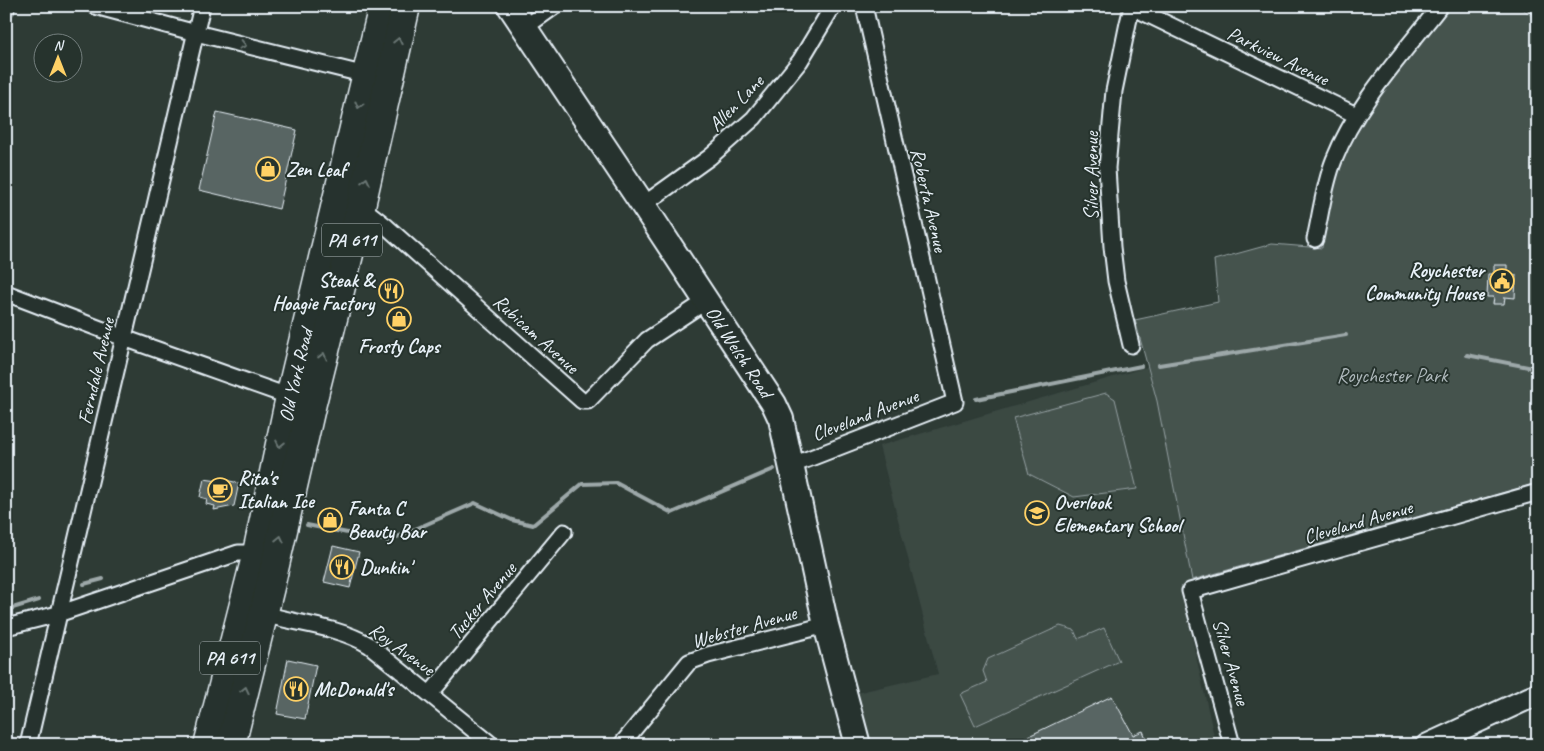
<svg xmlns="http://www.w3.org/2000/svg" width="1544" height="751" viewBox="0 0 1544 751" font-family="Caveat,sans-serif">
<rect width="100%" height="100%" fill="#2e3b35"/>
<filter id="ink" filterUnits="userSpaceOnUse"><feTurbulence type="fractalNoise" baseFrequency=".02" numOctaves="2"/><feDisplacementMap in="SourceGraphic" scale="10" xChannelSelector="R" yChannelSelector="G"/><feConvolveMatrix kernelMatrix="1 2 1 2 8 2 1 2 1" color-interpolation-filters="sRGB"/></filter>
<g filter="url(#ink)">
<path fill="#3b4843" d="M 1147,367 L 1157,401 L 1192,580 L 1181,589 L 1216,745 L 871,745 L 856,693 L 938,674 L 879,446 Z"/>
<path fill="#45524e" stroke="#96a2a3" d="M 1450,6 L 1519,6 L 1538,21 L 1538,483 L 1192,580 L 1157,401 L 1135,320 L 1218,302 L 1214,260 L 1272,244 L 1322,248 C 1324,225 1326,199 1334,177 C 1356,115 1410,57 1450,6 Z
M 1106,393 L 1115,399 L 1137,489 L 1074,497 L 1029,474 L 1013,418 Z
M 1060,626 L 1074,630 L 1078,639 L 1104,628 L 1119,661 L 975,726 L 960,694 L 987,682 L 983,671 L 988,659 Z"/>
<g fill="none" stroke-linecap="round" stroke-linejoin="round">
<path stroke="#9da8a9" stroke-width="4" d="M 1467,355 L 1538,369
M 1159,365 L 1346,335
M 976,399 L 1141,366
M 307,525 L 388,541 L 475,503 L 512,520 L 533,525 L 582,484 L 616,483 L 672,513 L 774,469
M 84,584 L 103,579
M 6,610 L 39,600"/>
</g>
<path fill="#596563" stroke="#e8f1f8" d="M 217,112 L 297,130 L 279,209 L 199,190 Z
M 1494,265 L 1507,265 L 1507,275 L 1516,275 L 1515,298 L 1505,297 L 1504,304 L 1493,304 L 1494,297 L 1487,297 L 1488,274 L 1494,274 Z
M 204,479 L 225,482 L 225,480 L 239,483 L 234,506 L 214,510 L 215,506 L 206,504 L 207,499 L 200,497 Z
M 333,546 L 359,552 L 350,588 L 324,582 Z
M 288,659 L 316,665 L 305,719 L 277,714 Z
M 1112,696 L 1133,735 L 1143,731 L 1149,745 L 1010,745 Z"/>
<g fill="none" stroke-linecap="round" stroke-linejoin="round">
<g stroke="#e8f1f8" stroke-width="19">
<path id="street" d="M 95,6 L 196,33 L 366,75
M 1130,6 L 1356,115
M 1536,6 L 1538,7
M 6,9 L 7,6
M 524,28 L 555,6
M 643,205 L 710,157 L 754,118 L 800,61 L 833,6
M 354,208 L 369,213 L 387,227 L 582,401 L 588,401 L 647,340 L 706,301
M 1315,239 C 1321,213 1324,185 1334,160 C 1356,104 1403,54 1440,6
M 6,293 L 124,338 L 296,399
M 1131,345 L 1116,281 L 1112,247 L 1107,168 L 1114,91 L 1128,23 L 1132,7
M 790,466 L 955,402 L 864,6
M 257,612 C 294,624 335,625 369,645 L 492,745
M 6,627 L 58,614 L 238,553 L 257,553
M 430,694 L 564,532
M 28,745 L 202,6
M 621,745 L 689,662 L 708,655 L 826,625
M 1232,745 L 1190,591 L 1538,492"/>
</g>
<g stroke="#e8f1f8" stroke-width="25">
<path id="secondary" d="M 1427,745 L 1538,694"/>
</g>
<g stroke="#e8f1f8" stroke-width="28">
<g id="primary">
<path id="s1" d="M 510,6 L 643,205 L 774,404 L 781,419 L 826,625 L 858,745"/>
</g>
</g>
<g stroke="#e8f1f8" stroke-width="31">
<g id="highway">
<path id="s2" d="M 208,745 L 257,553 L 290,397 L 383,6"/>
<path d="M 231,745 L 270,587 L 312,403 L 360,210 L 406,6"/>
</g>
</g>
<use href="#street" stroke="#26332d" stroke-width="15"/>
<use href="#secondary" stroke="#26332d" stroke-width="21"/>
<use href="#primary" stroke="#26332d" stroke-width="24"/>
<use href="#highway" stroke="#26332d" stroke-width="28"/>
</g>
<defs><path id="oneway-chevron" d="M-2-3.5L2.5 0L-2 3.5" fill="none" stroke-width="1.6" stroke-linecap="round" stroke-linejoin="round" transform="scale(1.25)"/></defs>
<g stroke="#6a7674">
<use href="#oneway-chevron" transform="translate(398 41) rotate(-77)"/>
<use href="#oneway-chevron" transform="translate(243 45) rotate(14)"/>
<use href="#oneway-chevron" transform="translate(359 105) rotate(104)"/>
<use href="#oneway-chevron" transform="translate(366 181) rotate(-78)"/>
<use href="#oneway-chevron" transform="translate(323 356) rotate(-76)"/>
<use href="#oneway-chevron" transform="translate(280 444) rotate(102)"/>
<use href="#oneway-chevron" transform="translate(280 539) rotate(-77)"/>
<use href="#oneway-chevron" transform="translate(245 690) rotate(-77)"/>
</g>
</g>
<defs>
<g id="shop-ring" transform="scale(1.25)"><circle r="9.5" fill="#26332d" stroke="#ffd166" stroke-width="1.5"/><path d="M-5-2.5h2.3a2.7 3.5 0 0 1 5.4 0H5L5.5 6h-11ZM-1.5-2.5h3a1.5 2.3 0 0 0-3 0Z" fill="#ffd166"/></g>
<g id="civic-ring" transform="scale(1.25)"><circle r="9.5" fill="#26332d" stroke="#ffd166" stroke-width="1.5"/><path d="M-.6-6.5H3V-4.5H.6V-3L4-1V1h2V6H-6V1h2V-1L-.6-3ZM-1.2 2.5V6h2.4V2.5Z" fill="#ffd166"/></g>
<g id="restaurant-ring" transform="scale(1.25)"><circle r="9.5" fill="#26332d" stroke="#ffd166" stroke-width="1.5"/><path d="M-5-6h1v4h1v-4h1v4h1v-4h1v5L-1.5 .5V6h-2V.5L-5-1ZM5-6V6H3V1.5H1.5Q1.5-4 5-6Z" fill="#ffd166"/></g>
<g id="cafe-ring" transform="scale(1.25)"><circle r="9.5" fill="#26332d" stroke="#ffd166" stroke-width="1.5"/><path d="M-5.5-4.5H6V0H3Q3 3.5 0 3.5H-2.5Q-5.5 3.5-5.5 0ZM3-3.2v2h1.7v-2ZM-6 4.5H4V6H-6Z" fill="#ffd166"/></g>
<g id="school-ring" transform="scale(1.25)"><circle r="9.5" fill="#26332d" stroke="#ffd166" stroke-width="1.5"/><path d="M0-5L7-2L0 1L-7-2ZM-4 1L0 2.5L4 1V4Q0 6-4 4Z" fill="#ffd166"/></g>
</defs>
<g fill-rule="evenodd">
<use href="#shop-ring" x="268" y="169"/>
<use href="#civic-ring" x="1502" y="281"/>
<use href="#restaurant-ring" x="391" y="291"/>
<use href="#shop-ring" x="399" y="319"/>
<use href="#cafe-ring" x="220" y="490"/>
<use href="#school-ring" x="1037" y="513"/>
<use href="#shop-ring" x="330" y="520"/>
<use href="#restaurant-ring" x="342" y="567"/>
<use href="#restaurant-ring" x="296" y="689"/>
</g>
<g text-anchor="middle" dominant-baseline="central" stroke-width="4" stroke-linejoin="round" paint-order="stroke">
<g fill="#26332d" stroke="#aeb8bb" stroke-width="1">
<rect x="322" y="223.5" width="60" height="33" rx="4"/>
<rect x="200" y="641.5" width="60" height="33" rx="4"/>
</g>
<g font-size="19" font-weight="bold" fill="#e8f1f8">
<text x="352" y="240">PA 611</text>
<text x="230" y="658">PA 611</text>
</g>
<g font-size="20" fill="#e8f1f8" stroke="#26332d">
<text transform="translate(1278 56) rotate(26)">Parkview Avenue</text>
<text transform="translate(736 103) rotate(-46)">Allen Lane</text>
<text transform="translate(1091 176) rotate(-90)">Silver Avenue</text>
<text transform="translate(929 200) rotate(77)">Roberta Avenue</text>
<text transform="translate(536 334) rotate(42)">Rubicam Avenue</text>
<text stroke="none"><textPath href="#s1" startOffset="415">Old Welsh Road</textPath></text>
<text transform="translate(96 371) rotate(-77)">Ferndale Avenue</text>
<text stroke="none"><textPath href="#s2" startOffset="380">Old York Road</textPath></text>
<text transform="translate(865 415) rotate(-21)">Cleveland Avenue</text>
<text transform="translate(1358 522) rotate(-16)">Cleveland Avenue</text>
<text transform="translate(482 601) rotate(-50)">Tucker Avenue</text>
<text transform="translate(744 627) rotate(-16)">Webster Avenue</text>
<text transform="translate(402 649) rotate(36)">Roy Avenue</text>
<text transform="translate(1231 662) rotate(74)">Silver Avenue</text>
</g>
<g font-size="20" font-weight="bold" fill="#e8f1f8" stroke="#26332d" text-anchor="start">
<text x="286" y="169">Zen Leaf</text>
<text x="1484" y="270" text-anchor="end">Roychester<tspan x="1484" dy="23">Community House</tspan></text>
<text x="374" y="280" text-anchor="end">Steak &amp;<tspan x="374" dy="23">Hoagie Factory</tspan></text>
<text x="399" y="346" text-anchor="middle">Frosty Caps</text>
<text x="238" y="478">Rita's<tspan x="238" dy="23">Italian Ice</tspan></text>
<text x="1054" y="502">Overlook<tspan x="1054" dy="23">Elementary School</tspan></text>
<text x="348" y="508">Fanta C<tspan x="348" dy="23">Beauty Bar</tspan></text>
<text x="360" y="567">Dunkin'</text>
<text x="314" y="689">McDonald's</text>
</g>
<g font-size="20" fill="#afb9bc" stroke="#26332d">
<text x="1392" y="375">Roychester Park</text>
</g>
</g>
<rect width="1544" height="751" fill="none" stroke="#26332d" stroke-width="25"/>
<rect x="12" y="12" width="1519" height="726" fill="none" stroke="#e8f1f8" stroke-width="2" filter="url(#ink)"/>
<g transform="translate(58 58)"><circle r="24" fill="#26332d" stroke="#747f7e"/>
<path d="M0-4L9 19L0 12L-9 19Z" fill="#ffd166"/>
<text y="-8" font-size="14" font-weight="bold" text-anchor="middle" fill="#e8f1f8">N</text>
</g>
</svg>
